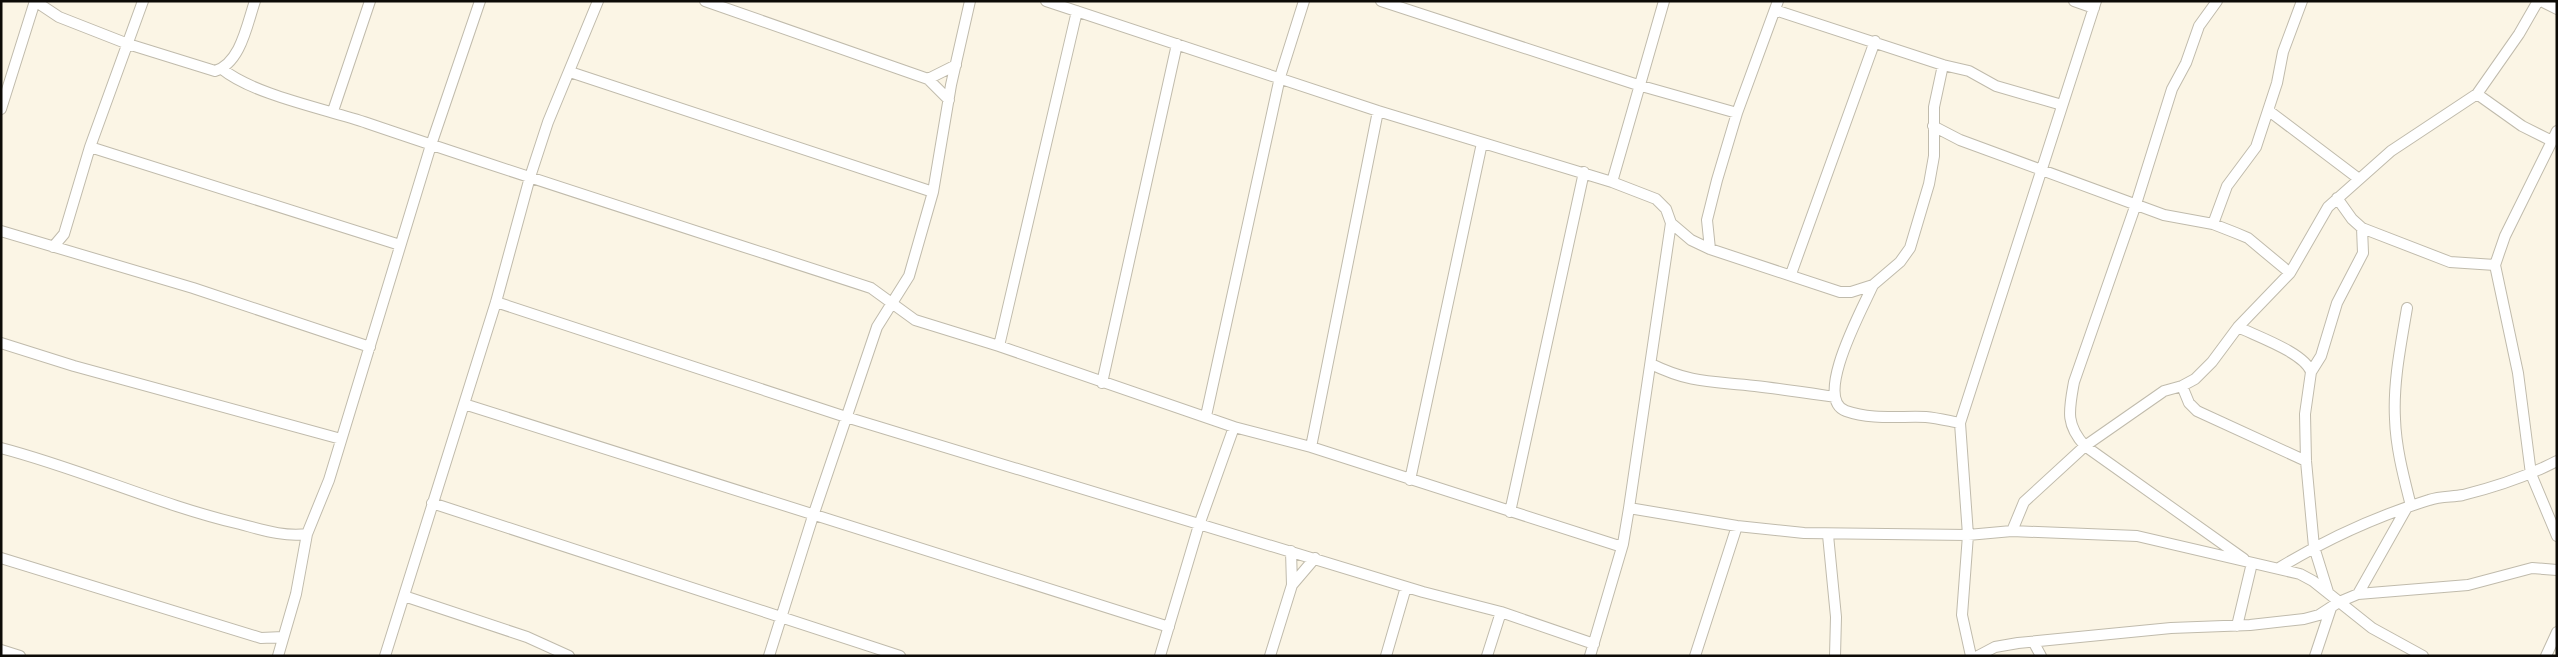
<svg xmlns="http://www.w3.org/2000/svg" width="2558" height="657" viewBox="0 0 2558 657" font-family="Figtree,sans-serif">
<rect width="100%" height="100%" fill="#fbf5e5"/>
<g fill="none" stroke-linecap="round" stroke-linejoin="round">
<g stroke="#c0bbac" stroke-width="12">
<path id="minor" d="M 35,1 L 59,17 L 128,44 L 215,71 C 241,63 247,24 255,1
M 705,1 L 928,79 L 949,100
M 1046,1 L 1378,111 L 1612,182 L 1656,199 L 1666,209 L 1671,223 L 1629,508 L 1623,544 L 1590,656
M 1381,1 L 1638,85 L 1737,113
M 2074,1 L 2094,8
M 2217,1 L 2199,26 L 2186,63 L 2172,89 L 2136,204 L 2074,382 C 2069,410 2065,424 2085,446 L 2244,559
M 2541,1 L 2557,9
M 1775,10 L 1943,65 L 1969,71 L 1996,86 L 2062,105
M 222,69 C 254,95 326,109 367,123 C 534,180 703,233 871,288 L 915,320 L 999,346 L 1234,427 L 1311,447 L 1616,545 L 1623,544
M 570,72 L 933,192
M 928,79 L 956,65
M 2477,94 L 2522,126 L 2552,141
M 1,109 L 35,1
M 333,111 L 370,1
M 2269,111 L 2359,179
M 1933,126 L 1960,140 L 2164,215 L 2213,224 L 2236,233 L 2248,238 L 2290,273
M 2557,131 L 2505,236 L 2495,265 L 2518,373 L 2531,474 L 2557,536
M 90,147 L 400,245
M 1612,182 L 1664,1
M 2337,198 L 2352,219 L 2362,228 L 2450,262 L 2495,265
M 1671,223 L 1691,240 L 1710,249 L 1840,292 L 1851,292 L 1873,285 L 1900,262 L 1910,248 L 1929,184 L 1934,156 L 1934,107 L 1943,65
M 2213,224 L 2227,186 L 2256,147 L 2277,83 L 2283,52 L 2302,1
M 1,231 L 193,288 L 370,347
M 53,247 L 64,234 L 90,147 L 143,1
M 1710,249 L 1707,220 L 1717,180 L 1737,113 L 1778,1
M 1791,274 L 1875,41
M 1873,285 C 1864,306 1812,399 1846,411 C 1871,420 1900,416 1926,417 C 1937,418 1949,421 1960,423
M 496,302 L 846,417 L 1423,592 L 1501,612 L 1594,644
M 2407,308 C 2401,344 2393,382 2395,419 C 2396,449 2404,478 2411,506
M 2238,327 C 2256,336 2305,353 2311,372 L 2305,414 L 2306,461 L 2314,547 L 2328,592
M 1,343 L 74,366 L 341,439
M 999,346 L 1077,11
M 1651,364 C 1692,384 1713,381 1755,386 C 1782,389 1808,393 1835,397
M 2311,372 L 2321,356 L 2337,303 L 2363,253 L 2362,228
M 1102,383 L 1177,44
M 2182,386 L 2189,403 L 2197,411 L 2306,461
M 464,404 L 1169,627
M 1206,416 L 1280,77 L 1304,1
M 1311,447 L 1378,111
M 1,448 C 82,469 159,505 240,524 C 263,530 284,537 307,534
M 1410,480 L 1482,143
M 432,503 L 900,656
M 1629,508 L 1737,526 L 1804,533 L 1968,535 L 2012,531 L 2137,536 L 2300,574 L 2313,581 L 2372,628 L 2423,656
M 1510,512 L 1584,172
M 2012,531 L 2024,502 L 2085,446 L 2164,391 L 2182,386 L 2195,379 L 2212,362 L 2238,327 L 2290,273 L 2328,207 L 2391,151 L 2477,94 L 2519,34 L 2538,1
M 1828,535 L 1836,617 L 1835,656
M 1,558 L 261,638 L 283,637
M 2279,568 C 2325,540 2377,516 2429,500 C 2440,496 2452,497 2463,495 C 2495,487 2528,476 2557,461
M 1292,585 L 1315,558
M 2358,594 L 2406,509
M 404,596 L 527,637 L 569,656
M 2237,626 L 2252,563
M 2034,643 L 2041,656
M 1,650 L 20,656
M 278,656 L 296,594 L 307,534 L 329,480 L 431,145 L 480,1
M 385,656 L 496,302 L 530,177 L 548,122 L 598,1
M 769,656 L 813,516 L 877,327 L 909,276 L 933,192 L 951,85 L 970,1
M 1160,656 L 1199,525 L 1234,427
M 1270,656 L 1292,585 L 1291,551
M 1386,656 L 1406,587
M 1487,656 L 1501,612
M 1695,656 L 1737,526
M 1971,656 L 1962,615 L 1968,535 L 1960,423 L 2096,1
M 1978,656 L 1995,647 L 2018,643 L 2171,628 L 2250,625 L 2304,619 L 2319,615 L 2339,602 L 2358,594 L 2468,585 L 2532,568 L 2557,570
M 2315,656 L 2331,608
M 2546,656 L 2557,632"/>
</g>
<use href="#minor" stroke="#fff" stroke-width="10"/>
</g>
<rect width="2558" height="657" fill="none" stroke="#0d0b07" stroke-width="5"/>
</svg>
